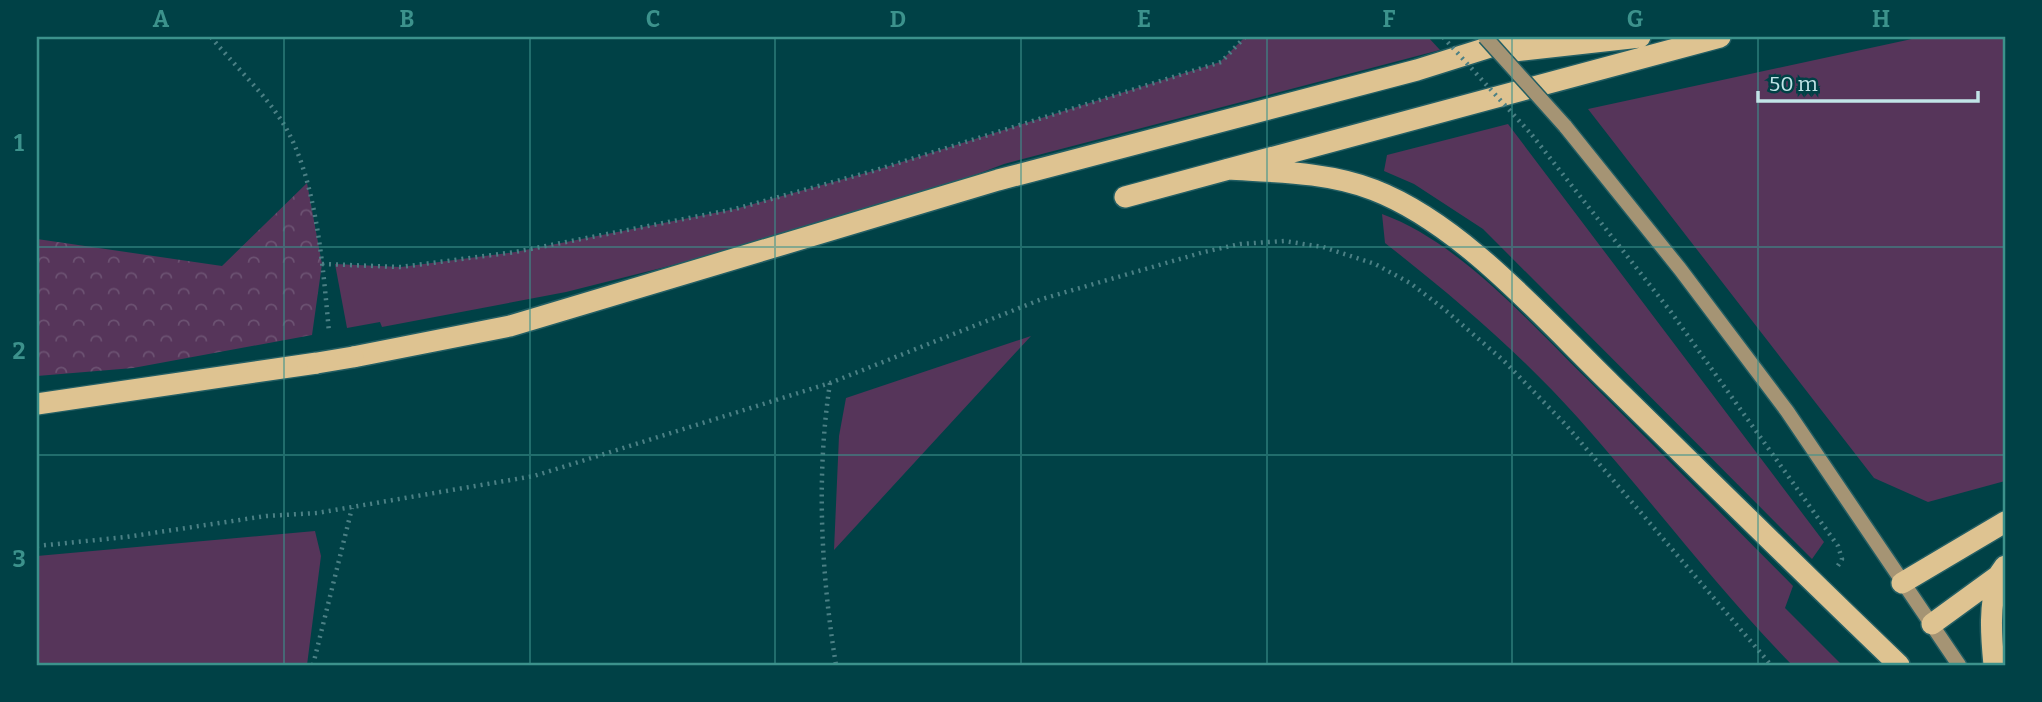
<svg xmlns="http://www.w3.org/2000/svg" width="2042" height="702" viewBox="0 0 2042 702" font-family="Bitter,serif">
<defs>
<pattern id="forest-crowns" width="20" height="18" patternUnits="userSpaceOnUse" patternTransform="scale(1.75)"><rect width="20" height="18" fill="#56355a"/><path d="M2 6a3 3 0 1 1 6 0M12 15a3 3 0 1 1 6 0" fill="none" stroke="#6c5272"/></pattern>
</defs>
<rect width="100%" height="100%" fill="#004146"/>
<path fill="#56355a" d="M 1245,37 L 1428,37 L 1440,50 L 1004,164 L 914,198 L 705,257 L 566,292 L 382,327 L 380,322 L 347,328 L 335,264 L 401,267 L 515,252 L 735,209 L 873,171 L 1220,62 Z
M 1921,37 L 2005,37 L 2005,481 L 1928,502 L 1874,478 L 1588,109 Z
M 1508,124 L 1824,542 L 1812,559 L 1483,229 L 1414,184 L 1384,171 L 1387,155 Z
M 1382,214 C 1458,241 1530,323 1587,379 C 1656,448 1725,517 1793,586 L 1785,608 L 1842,665 L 1792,665 C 1716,587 1651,500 1579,419 C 1521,354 1454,297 1385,243 Z
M 1031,336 L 834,550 L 839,436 L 846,398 Z
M 315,531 L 321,556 L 307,665 L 37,665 L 37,556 Z"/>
<path fill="url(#forest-crowns)" d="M 307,183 L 322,264 L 312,335 L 133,368 L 37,376 L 37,239 L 222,266 Z"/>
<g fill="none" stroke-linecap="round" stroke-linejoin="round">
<g stroke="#235e63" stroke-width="17">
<path id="secondary" d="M 1565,126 L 1680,269 L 1787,411 L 1959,665"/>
</g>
<g stroke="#235e63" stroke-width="24">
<path id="highway" d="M 1505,52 L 1640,37
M 1228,169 C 1277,172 1328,172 1374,190 C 1462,224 1544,319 1611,384 C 1707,478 1802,572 1899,665
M 1125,197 L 1720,37
M 353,357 L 510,326 L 998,180 L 1417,70 L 1522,37
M 37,404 L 317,363
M 1902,583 L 2005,522
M 1932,624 L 1998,576 L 2005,566
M 1994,665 C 1991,634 1989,607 1998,576"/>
</g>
<path stroke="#4b8085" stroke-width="4.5" stroke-dasharray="2 5" stroke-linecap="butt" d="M 211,37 C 233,64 265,94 283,123 C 317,178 323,269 329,332
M 1532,135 L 1671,312 L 1838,546 L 1842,559 L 1836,569
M 322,264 L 401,267 L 515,252 L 735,209 L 873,171 L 1221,62 L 1245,37
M 830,383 C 816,475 821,573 836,665
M 37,546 L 126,537 L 266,516 L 317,513 L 534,476 L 830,383 L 1042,299 L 1204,252 L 1240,244 L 1284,241 L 1323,247 L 1375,264 L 1410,283 L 1444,309 L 1504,361 L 1566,425 L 1771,665
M 313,665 L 352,508"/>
<use href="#secondary" stroke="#a59474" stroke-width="14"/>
<use href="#highway" stroke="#dec391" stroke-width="21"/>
<g stroke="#235e63" stroke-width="17" stroke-linecap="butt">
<path id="secondary-bridge" d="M 1485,37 L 1565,126"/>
</g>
<g stroke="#235e63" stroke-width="24" stroke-linecap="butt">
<path id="highway-bridge" d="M 317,363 L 353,357"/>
</g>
<path stroke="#4b8085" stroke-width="4.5" stroke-dasharray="2 5" stroke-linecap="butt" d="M 1443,37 L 1532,135"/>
<use href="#secondary-bridge" stroke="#a59474" stroke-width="14"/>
<use href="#highway-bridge" stroke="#dec391" stroke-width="21"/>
</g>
<path fill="none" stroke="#3c928c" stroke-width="2" stroke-opacity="0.55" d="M 284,37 L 284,665M 530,37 L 530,665M 775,37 L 775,665M 1021,37 L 1021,665M 1267,37 L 1267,665M 1512,37 L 1512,665M 1758,37 L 1758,665M 37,247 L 2005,247M 37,455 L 2005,455"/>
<rect width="2042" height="702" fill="none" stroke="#004146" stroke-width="77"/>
<path d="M1758 91v10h220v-10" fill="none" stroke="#c1e4e7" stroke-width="3.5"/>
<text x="1769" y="91" font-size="21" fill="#c1e4e7" stroke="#004146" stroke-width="5" paint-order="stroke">50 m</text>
<rect x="38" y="38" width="1966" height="626" fill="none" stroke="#3c928c" stroke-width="2.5"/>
<g font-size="23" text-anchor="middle" font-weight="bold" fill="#3c928c">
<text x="161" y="27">A</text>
<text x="407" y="27">B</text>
<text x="653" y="27">C</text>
<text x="898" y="27">D</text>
<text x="1144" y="27">E</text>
<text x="1389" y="27">F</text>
<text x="1635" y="27">G</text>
<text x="1881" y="27">H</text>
<text x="19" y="151">1</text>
<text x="19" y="359">2</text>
<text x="19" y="567">3</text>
</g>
</svg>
